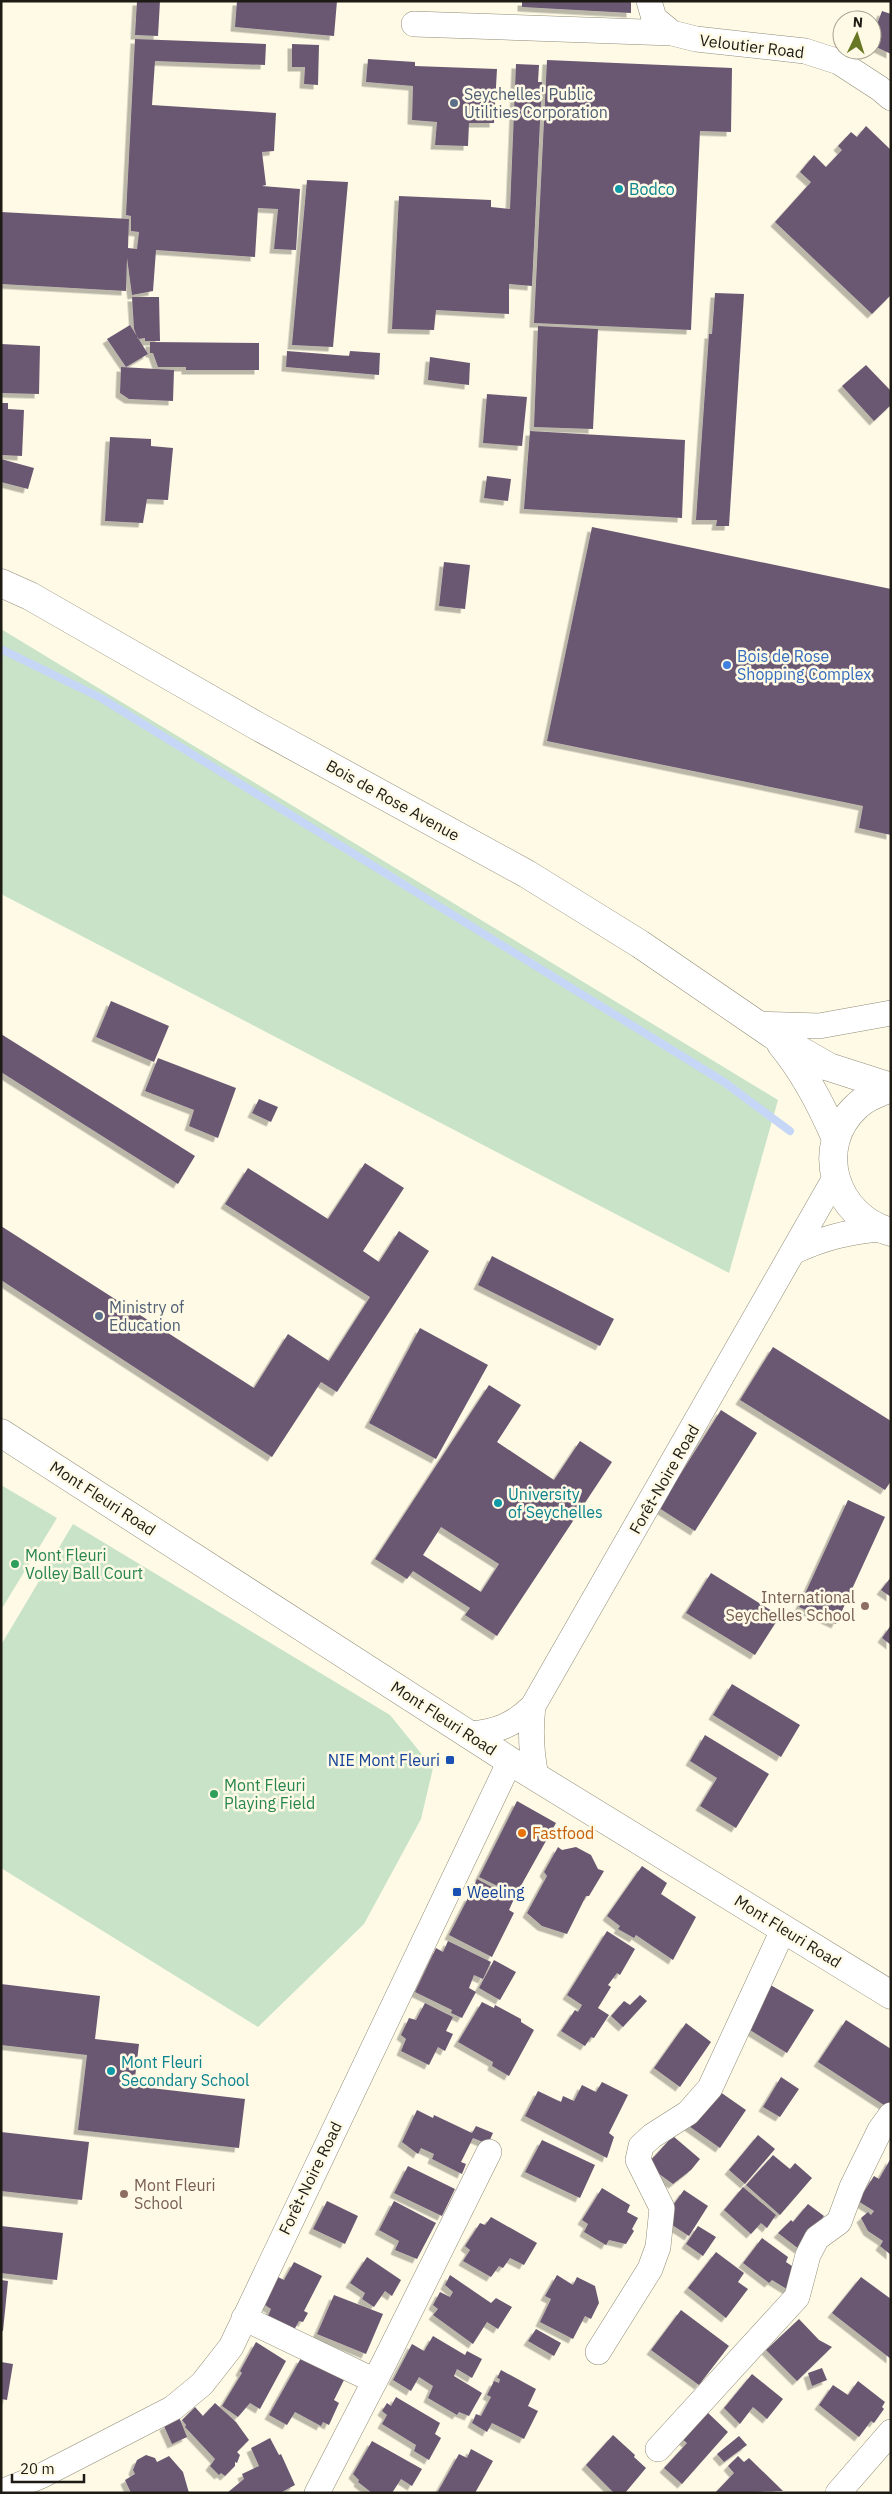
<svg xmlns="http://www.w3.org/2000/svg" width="892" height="2494" viewBox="0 0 892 2494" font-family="'IBM Plex Sans',sans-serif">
<defs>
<filter id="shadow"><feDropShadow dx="-4.5" dy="4.5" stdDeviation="0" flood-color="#0004"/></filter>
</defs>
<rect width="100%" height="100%" fill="#fefae5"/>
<path fill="#c9e3c9" d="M 1,629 L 778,1100 L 729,1273 L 1,894 Z
M 1,1485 L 57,1518 L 1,1610 Z
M 73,1524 L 390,1715 L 433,1768 L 421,1819 L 364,1924 L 258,2027 L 1,1868 L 1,1645 Z"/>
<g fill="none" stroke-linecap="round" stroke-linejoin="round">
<path stroke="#c5d6f6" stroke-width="8" d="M 1,649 L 101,698 L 724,1082 L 790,1131"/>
</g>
<path fill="#6b5873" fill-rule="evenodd" filter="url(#shadow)" d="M 137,1 L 160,1 L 158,36 L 135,35 Z
M 237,1 L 337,1 L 334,36 L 235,27 Z
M 522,1 L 631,1 L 631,13 L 522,7 Z
M 882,11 L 891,14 L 891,54 L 872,45 L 872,38 Z
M 135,39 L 266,44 L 265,65 L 155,61 L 152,105 L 276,113 L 274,151 L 262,152 L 266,185 L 262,186 L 300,189 L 296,250 L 274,249 L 278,209 L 258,208 L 255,257 L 156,250 L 153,291 L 132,295 L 127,258 L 126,291 L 1,284 L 1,212 L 129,219 L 128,248 L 137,249 L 139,232 L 131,231 L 131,216 L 126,215 Z
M 292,44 L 319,45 L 318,85 L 304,84 L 305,67 L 292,67 Z
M 368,59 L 415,62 L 415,66 L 497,69 L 494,123 L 469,123 L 468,146 L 435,145 L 437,122 L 412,120 L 413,86 L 366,82 Z
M 547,60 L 732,68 L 731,132 L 700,131 L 691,330 L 534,323 Z
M 516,64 L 539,65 L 538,82 L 542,82 L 532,286 L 509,284 L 509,314 L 436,310 L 434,330 L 392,329 L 399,196 L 491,200 L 491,207 L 510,209 Z
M 866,126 L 891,150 L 891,295 L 872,314 L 775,222 L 811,182 L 800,172 L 814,155 L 826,167 L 842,150 L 838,146 L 851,132 L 857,137 Z
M 307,180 L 348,182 L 333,347 L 292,345 Z
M 715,293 L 744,294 L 729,526 L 716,526 L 717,520 L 696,520 L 709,334 L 712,334 Z
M 132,297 L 159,297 L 160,341 L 145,341 L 145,338 L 138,339 L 134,329 Z
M 130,325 L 148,354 L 126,367 L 107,339 Z
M 538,326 L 598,329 L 593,429 L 534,427 Z
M 150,342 L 259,343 L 259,370 L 186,370 L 186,367 L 158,367 L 153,353 L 150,353 Z
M 1,344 L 40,346 L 39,394 L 1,393 Z
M 287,351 L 349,356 L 350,351 L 380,353 L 379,375 L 286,367 Z
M 430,357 L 470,363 L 469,385 L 428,380 Z
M 866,365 L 891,391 L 891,405 L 874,421 L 842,386 Z
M 121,367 L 174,370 L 173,401 L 129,399 L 120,393 Z
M 487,394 L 527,397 L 522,446 L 483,443 Z
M 1,403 L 8,403 L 8,409 L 24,410 L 22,456 L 1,455 Z
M 530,431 L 685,440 L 682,518 L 524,509 Z
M 110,437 L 151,439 L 151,446 L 173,448 L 168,500 L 147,499 L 143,523 L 105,521 Z
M 1,459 L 34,468 L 28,489 L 1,482 Z
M 487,476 L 511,479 L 508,501 L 484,498 Z
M 592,527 L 891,589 L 891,835 L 859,828 L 863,806 L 547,741 Z
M 444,562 L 470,565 L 465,609 L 439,606 Z
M 111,1001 L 169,1026 L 154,1062 L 96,1037 Z
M 1,1034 L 195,1156 L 178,1184 L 1,1072 Z
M 158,1058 L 236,1088 L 218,1138 L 189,1126 L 194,1110 L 145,1091 Z
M 259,1099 L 278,1107 L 271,1122 L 252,1113 Z
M 365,1163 L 404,1188 L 363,1251 L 379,1262 L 399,1231 L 429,1251 L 337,1392 L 321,1382 L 272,1457 L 1,1280 L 1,1226 L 254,1388 L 288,1334 L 329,1361 L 370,1297 L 225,1204 L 248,1168 L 328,1219 Z
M 492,1256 L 614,1319 L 600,1346 L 478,1285 Z
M 420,1328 L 488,1365 L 436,1459 L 369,1423 Z
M 773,1347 L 891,1421 L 891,1481 L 885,1490 L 740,1400 Z
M 489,1385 L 521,1405 L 497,1442 L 554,1480 L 580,1441 L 612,1462 L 497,1636 L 465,1615 L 470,1608 L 413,1571 L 407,1579 L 375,1559 ZM 441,1527 L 499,1564 L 481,1592 L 423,1555 Z
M 721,1410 L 757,1433 L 695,1531 L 659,1508 Z
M 848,1500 L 885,1517 L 836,1624 L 799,1607 Z
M 711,1573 L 780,1616 L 755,1655 L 686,1613 Z
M 891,1577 L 891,1597 L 881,1590 Z
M 891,1625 L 891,1645 L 882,1638 Z
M 732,1684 L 800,1725 L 781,1757 L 713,1715 Z
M 705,1735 L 769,1774 L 736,1828 L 700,1806 L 717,1778 L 690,1761 Z
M 517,1801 L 556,1823 L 518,1891 L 512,1889 L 510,1892 L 479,1877 Z
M 558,1847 L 562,1850 L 576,1847 L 591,1855 L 598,1869 L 604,1871 L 589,1896 L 586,1896 L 567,1934 L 542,1926 L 527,1913 L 547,1876 L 544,1872 Z
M 642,1866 L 667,1883 L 661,1894 L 696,1917 L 673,1960 L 636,1935 L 634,1938 L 618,1929 L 620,1926 L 607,1916 Z
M 477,1879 L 514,1899 L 509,1910 L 514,1913 L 492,1957 L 449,1935 L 469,1896 L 475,1899 L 478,1894 L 472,1890 Z
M 607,1931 L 635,1949 L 620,1975 L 617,1973 L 608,1985 L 611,1987 L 598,2008 L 609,2015 L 594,2038 L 591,2037 L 585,2046 L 561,2031 L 575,2010 L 578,2012 L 582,2005 L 567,1995 Z
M 448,1941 L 491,1962 L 483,1979 L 474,1975 L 469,1988 L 476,1992 L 462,2018 L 451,2013 L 452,2010 L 415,1992 L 436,1948 L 443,1952 Z
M 494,1960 L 516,1972 L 500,2000 L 479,1988 Z
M 767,1983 L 814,2010 L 787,2053 L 742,2025 Z
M 1,1984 L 100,1996 L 95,2039 L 139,2044 L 134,2086 L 245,2099 L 239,2148 L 78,2130 L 87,2055 L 1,2045 Z
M 640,1995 L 647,2001 L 623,2027 L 611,2016 L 624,2001 L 630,2005 Z
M 482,2002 L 494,2008 L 495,2005 L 521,2019 L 521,2022 L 534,2030 L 509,2076 L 492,2066 L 493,2062 L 458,2042 Z
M 425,2003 L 453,2017 L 446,2031 L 453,2034 L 445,2051 L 438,2047 L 429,2065 L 401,2051 L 406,2039 L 401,2035 L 409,2018 L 416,2020 Z
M 846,2020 L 891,2049 L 891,2102 L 887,2107 L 818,2062 Z
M 686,2023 L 711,2042 L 680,2087 L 654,2068 Z
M 781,2077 L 799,2089 L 780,2117 L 763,2107 Z
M 602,2082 L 628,2095 L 609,2133 L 614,2137 L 607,2158 L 525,2116 L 538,2091 L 561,2102 L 563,2096 L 574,2101 L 582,2085 L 596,2092 Z
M 713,2087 L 746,2110 L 720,2148 L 686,2124 Z
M 417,2110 L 433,2118 L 434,2115 L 472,2133 L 476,2126 L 493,2133 L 488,2144 L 473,2138 L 461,2162 L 466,2164 L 462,2174 L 432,2159 L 434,2154 L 421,2148 L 418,2154 L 402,2142 Z
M 1,2132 L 89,2142 L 82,2200 L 1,2191 Z
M 758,2135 L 775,2149 L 745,2184 L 729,2170 Z
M 673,2136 L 700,2159 L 691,2170 L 673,2184 L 655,2171 L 649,2162 Z
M 542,2140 L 595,2165 L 580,2198 L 525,2172 Z
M 773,2155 L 790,2169 L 795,2163 L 812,2178 L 780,2215 L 746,2185 Z
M 891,2158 L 891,2255 L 880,2246 L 883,2241 L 868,2231 L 861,2218 L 868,2212 L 871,2215 L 874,2211 L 858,2201 L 874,2176 L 879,2179 Z
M 408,2166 L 455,2189 L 442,2216 L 394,2193 Z
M 743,2187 L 776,2215 L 767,2228 L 761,2223 L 751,2234 L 724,2210 Z
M 602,2188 L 630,2205 L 627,2212 L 638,2218 L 632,2229 L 634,2231 L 626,2244 L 609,2240 L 606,2245 L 584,2232 L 588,2224 L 582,2220 Z
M 684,2190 L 708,2206 L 689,2236 L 663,2219 Z
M 327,2201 L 358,2216 L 345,2244 L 313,2229 Z
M 394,2201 L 436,2223 L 417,2259 L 395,2250 L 399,2241 L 379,2230 Z
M 808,2204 L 824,2216 L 799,2249 L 778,2233 L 791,2220 L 793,2222 Z
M 491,2217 L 537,2243 L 524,2265 L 510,2258 L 503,2268 L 499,2266 L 491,2277 L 463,2261 L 470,2250 L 465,2246 L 480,2223 L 485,2225 Z
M 1,2226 L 63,2233 L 57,2280 L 1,2273 Z
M 698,2226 L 716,2237 L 703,2256 L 686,2244 Z
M 762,2238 L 788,2257 L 786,2262 L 801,2272 L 790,2291 L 772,2280 L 769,2283 L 743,2263 Z
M 716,2252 L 744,2273 L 738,2282 L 748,2289 L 726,2318 L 688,2288 Z
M 367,2257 L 401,2280 L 392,2296 L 385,2291 L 374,2307 L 362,2299 L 365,2293 L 350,2283 Z
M 294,2262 L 322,2276 L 304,2311 L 308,2313 L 303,2322 L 299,2321 L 294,2330 L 267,2318 L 271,2309 L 265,2305 L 278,2277 L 284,2280 Z
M 450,2275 L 491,2303 L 496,2298 L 512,2307 L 498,2329 L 487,2322 L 473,2344 L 433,2315 L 438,2309 L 433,2305 L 440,2292 L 450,2297 L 453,2292 L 445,2285 Z
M 557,2275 L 573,2285 L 577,2277 L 595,2286 L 599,2303 L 591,2319 L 585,2316 L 573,2339 L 540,2322 L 551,2299 L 545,2296 Z
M 861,2277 L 891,2299 L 891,2359 L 832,2313 Z
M 1,2280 L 8,2281 L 3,2331 L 1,2331 Z
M 334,2295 L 383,2314 L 366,2354 L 317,2334 Z
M 681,2310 L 729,2346 L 699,2385 L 651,2350 Z
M 799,2319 L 819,2340 L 832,2347 L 797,2381 L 766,2350 Z
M 536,2329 L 561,2343 L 554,2356 L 528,2341 Z
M 433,2336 L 465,2355 L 467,2351 L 482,2359 L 472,2378 L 457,2369 L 454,2376 L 482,2393 L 469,2416 L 459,2412 L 457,2415 L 428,2398 L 433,2386 L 419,2377 L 411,2391 L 393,2380 L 412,2344 L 424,2351 Z
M 256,2342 L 286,2361 L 260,2409 L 250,2403 L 238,2417 L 222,2406 L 242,2373 L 240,2371 Z
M 301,2358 L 344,2380 L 334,2400 L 339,2403 L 329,2425 L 323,2422 L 321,2426 L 295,2412 L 287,2425 L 269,2415 Z
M 1,2362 L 13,2364 L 7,2400 L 1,2399 Z
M 822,2368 L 827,2380 L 812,2386 L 808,2373 Z
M 501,2370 L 536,2389 L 528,2406 L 538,2411 L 524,2439 L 492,2423 L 487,2432 L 472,2423 L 476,2414 L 481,2416 L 491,2397 L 487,2395 L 494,2381 L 499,2383 L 500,2379 L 497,2378 Z
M 752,2374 L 783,2399 L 767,2419 L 753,2407 L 740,2424 L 724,2408 Z
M 858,2381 L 885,2402 L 882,2407 L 884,2409 L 874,2423 L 871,2421 L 859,2437 L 819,2405 L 833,2385 L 848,2395 Z
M 396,2397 L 440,2423 L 435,2434 L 441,2438 L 429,2460 L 414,2451 L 416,2445 L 382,2424 L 387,2415 L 382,2411 L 387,2403 L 391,2406 Z
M 215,2403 L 236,2422 L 249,2440 L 237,2452 L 240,2455 L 237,2463 L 235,2462 L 235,2466 L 225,2476 L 221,2473 L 219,2475 L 210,2466 L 215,2459 L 185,2427 L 186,2425 L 182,2420 L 195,2407 L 203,2416 Z
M 706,2411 L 728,2432 L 682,2484 L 664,2468 L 687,2443 L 682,2439 Z
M 179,2417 L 187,2437 L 172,2444 L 164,2426 Z
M 613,2435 L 635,2455 L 634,2457 L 646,2468 L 625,2493 L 614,2493 L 586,2465 Z
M 739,2436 L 747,2445 L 724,2462 L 717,2454 Z
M 270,2438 L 279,2455 L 281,2454 L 295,2485 L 280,2493 L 227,2493 L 244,2479 L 242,2474 L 259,2466 L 251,2448 Z
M 372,2441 L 422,2469 L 412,2486 L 401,2479 L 392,2493 L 372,2493 L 358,2482 L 359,2480 L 353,2474 Z
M 471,2449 L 493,2461 L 475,2493 L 437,2493 L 459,2454 L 467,2458 Z
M 146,2455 L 155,2458 L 157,2462 L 169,2456 L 183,2472 L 189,2493 L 131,2493 L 125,2480 L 135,2474 L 133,2470 L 137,2460 Z
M 738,2456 L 744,2462 L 749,2458 L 783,2491 L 715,2493 L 734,2473 L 728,2466 Z"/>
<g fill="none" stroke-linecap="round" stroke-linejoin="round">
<g stroke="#908c79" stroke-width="26">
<path id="minor" d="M 649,1 L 654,18 L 672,33 L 696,39 L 805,51 L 839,62 L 879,88 L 891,98
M 414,24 L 672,33
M 757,1024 L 819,1026 L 891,1013
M 795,1251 C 824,1238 847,1232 879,1229
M 533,1706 C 530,1731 531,1752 536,1776
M 469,1734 C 496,1732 514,1725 533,1706 L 835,1178
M 244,2318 L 375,2381
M 598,2352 L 650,2269 L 658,2247 L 662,2208 L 638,2160 L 641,2146 L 652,2136 L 688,2113 L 710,2088 L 784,1928
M 658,2449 L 797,2297 L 808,2255 L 817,2238 L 839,2222 L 852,2187 L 880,2130 L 891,2115
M 1,2492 L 41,2476 L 173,2408 L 202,2384 L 231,2347 L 510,1761
M 317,2493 L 385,2361 L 489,2152
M 838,2493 L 891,2432"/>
</g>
<g stroke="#908c79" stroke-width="29">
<path id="major" d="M 1,583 L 30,596 L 257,726 L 527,874 L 640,944 L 773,1035 L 829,1067 L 891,1087
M 781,1044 C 805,1073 821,1104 836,1139
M 891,1088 C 879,1093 866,1097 857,1106 C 812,1147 835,1217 891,1232
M 1,1433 L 510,1761 L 891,1995"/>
</g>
<use href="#minor" stroke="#fff" stroke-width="25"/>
<use href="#major" stroke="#fff" stroke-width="28"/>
</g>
<g fill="#5c6f8a" stroke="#fefae5" stroke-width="2">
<circle cx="454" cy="103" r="5"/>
<circle cx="99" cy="1316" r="5"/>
</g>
<g fill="#0f9aa8" stroke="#fefae5" stroke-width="2">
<circle cx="619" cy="189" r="5"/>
<circle cx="498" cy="1503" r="5"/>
<circle cx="111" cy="2071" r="5"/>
</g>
<circle fill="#3f7fe0" stroke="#fefae5" stroke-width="2" cx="727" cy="665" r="5"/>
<g fill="#2e9e5b" stroke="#fefae5" stroke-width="2">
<circle cx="15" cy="1564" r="5"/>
<circle cx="214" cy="1794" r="5"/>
</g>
<g fill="#8d6e63" stroke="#fefae5" stroke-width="2">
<circle cx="865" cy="1606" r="5"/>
<circle cx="124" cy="2194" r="5"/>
</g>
<g fill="#1a4fb4" stroke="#fefae5" stroke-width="2">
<rect x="445" y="1755" width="10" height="10" rx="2.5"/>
<rect x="452" y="1887" width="10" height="10" rx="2.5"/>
</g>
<circle fill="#e8710a" stroke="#fefae5" stroke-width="2" cx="522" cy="1833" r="5"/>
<g text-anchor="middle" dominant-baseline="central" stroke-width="5" stroke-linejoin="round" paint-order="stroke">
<g font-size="16" fill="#1d1b14" stroke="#fefae5">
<text transform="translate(752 46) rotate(7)">Veloutier Road</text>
<text transform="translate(393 800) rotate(29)">Bois de Rose Avenue</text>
<text transform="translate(664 1479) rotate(-60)">Forêt-Noire Road</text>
<text transform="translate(103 1498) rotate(33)">Mont Fleuri Road</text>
<text transform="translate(444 1718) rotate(33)">Mont Fleuri Road</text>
<text transform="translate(788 1931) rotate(32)">Mont Fleuri Road</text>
<text transform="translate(310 2178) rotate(-64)">Forêt-Noire Road</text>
</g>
<g font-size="16" fill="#4e5e75" stroke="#fefae5" text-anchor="start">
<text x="464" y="94">Seychelles' Public<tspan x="464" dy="18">Utilities Corporation</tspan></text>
<text x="109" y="1307">Ministry of<tspan x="109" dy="18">Education</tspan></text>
</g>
<g font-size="16" fill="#0d838f" stroke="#fefae5" text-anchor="start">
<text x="629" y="189">Bodco</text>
<text x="508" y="1494">University<tspan x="508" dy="18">of Seychelles</tspan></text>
<text x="121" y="2062">Mont Fleuri<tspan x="121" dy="18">Secondary School</tspan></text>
</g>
<g font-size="16" fill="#366cbe" stroke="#fefae5" text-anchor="start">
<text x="737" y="656">Bois de Rose<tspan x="737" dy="18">Shopping Complex</tspan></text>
</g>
<g font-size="16" fill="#27864d" stroke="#fefae5" text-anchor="start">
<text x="25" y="1555">Mont Fleuri<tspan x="25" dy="18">Volley Ball Court</tspan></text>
<text x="224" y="1785">Mont Fleuri<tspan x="224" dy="18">Playing Field</tspan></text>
</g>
<g font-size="16" fill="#785e54" stroke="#fefae5" text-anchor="end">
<text x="855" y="1597">International<tspan x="855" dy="18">Seychelles School</tspan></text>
<text x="134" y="2185" text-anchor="start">Mont Fleuri<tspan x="134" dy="18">School</tspan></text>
</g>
<g font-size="16" fill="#164399" stroke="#fefae5" text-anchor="end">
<text x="440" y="1760">NIE Mont Fleuri</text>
<text x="467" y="1892" text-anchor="start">Weeling</text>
</g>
<g font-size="16" fill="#c56008" stroke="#fefae5" text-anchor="start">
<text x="532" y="1833">Fastfood</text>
</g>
</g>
<rect width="892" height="2494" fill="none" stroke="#1d1b14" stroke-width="5"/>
<g transform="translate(857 35) rotate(4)"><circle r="24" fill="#fefae5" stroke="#a4a191"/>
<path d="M0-4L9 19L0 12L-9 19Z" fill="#687723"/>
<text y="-8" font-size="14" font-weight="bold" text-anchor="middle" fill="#1d1b14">N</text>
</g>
<path d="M12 2474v8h72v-8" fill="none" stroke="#1d1b14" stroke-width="2.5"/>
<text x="20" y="2474" font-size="15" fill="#1d1b14" stroke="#fefae5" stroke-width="4" paint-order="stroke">20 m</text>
</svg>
